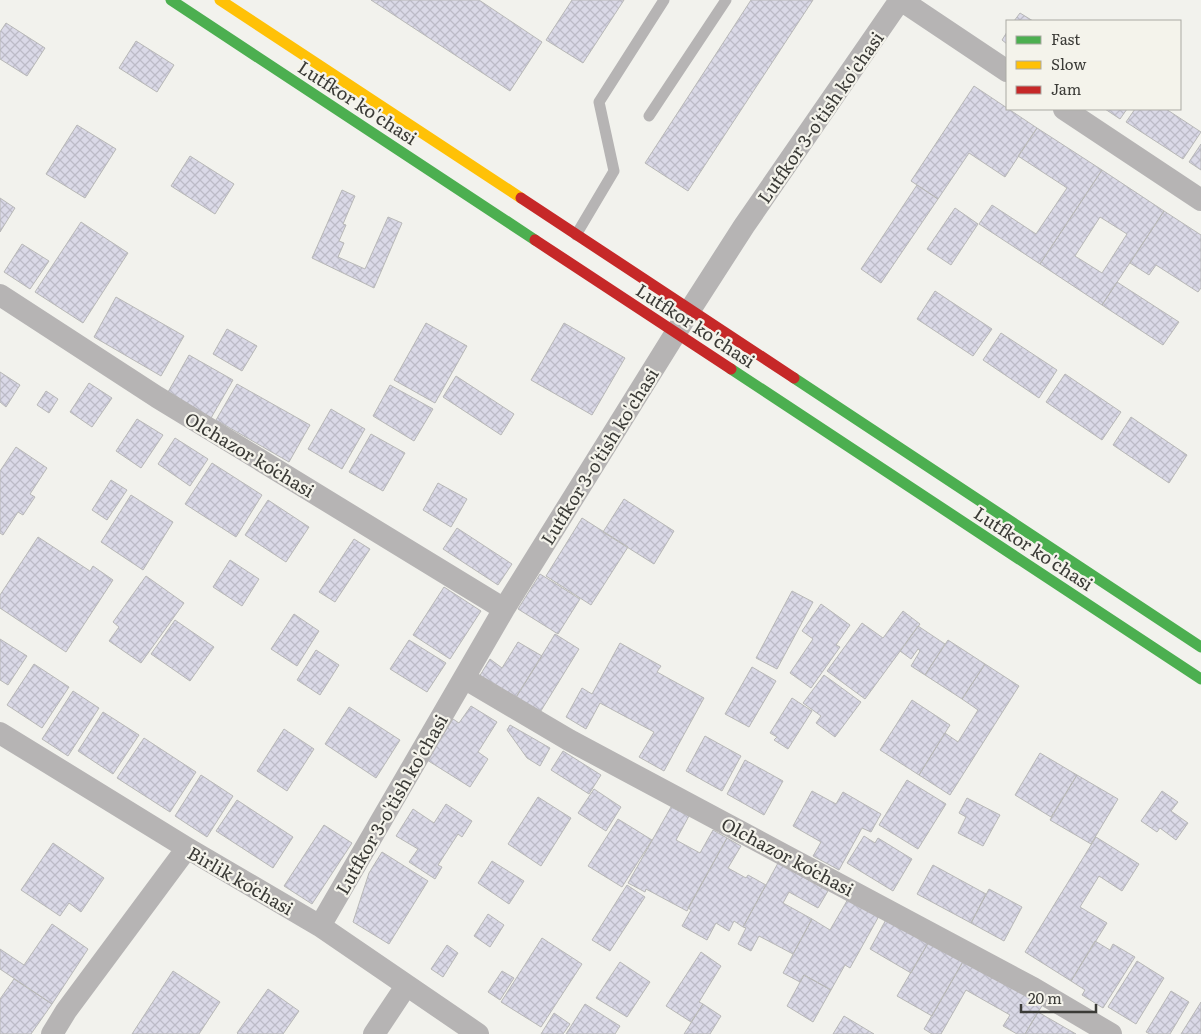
<svg xmlns="http://www.w3.org/2000/svg" width="1201" height="1034" viewBox="0 0 1201 1034" font-family="Literata,serif">
<defs>
<pattern id="building-cross-hatch" width="8" height="8" patternUnits="userSpaceOnUse" patternTransform="scale(1.25)"><rect width="8" height="8" fill="#dad9e7"/><path d="M0 0l8 8M0 8l8-8" fill="none" stroke="#bcbbc7"/></pattern>
</defs>
<rect width="100%" height="100%" fill="#f2f2ed"/>
<path fill="url(#building-cross-hatch)" stroke="#b8b8b7" fill-rule="evenodd" d="M 371,0 L 479,0 L 542,42 L 510,91 Z
M 572,0 L 624,0 L 583,63 L 546,40 Z
M 751,0 L 813,0 L 688,191 L 645,163 Z
M 1020,13 L 1033,21 L 1014,21 Z
M 6,23 L 45,48 L 27,76 L 0,59 L 0,32 Z
M 1007,32 L 1007,44 L 1002,40 Z
M 136,41 L 174,65 L 157,92 L 119,68 Z
M 974,86 L 1037,128 L 1005,177 L 969,153 L 938,199 L 911,181 Z
M 1105,109 L 1127,109 L 1120,119 Z
M 1135,109 L 1166,109 L 1201,132 L 1183,159 L 1126,122 Z
M 77,125 L 116,149 L 85,198 L 46,174 Z
M 1037,128 L 1102,170 L 1040,264 L 979,224 L 992,205 L 1036,234 L 1067,188 L 1018,156 Z
M 1201,144 L 1201,170 L 1189,162 Z
M 190,156 L 234,184 L 215,214 L 171,186 Z
M 1102,170 L 1164,211 L 1102,305 L 1040,264 ZM 1100,217 L 1127,234 L 1102,273 L 1075,256 Z
M 917,185 L 938,199 L 881,283 L 861,269 Z
M 342,190 L 355,196 L 343,224 L 346,225 L 339,241 L 344,243 L 338,257 L 365,269 L 388,217 L 402,223 L 374,288 L 312,258 Z
M 0,198 L 15,208 L 0,232 Z
M 955,208 L 978,224 L 951,265 L 927,249 Z
M 1164,211 L 1201,235 L 1201,288 L 1198,292 L 1156,265 L 1149,275 L 1130,263 Z
M 81,222 L 128,253 L 83,323 L 35,292 Z
M 22,244 L 49,261 L 30,289 L 4,272 Z
M 1117,282 L 1179,322 L 1163,345 L 1102,305 Z
M 935,291 L 992,329 L 973,356 L 917,319 Z
M 116,297 L 184,336 L 161,376 L 94,337 Z
M 426,323 L 467,346 L 435,403 L 394,380 Z
M 564,323 L 625,358 L 592,415 L 531,380 Z
M 227,329 L 257,346 L 242,371 L 213,354 Z
M 1001,333 L 1057,370 L 1039,398 L 983,360 Z
M 189,355 L 233,380 L 211,418 L 168,392 Z
M 0,372 L 20,385 L 6,407 L 0,402 Z
M 1065,374 L 1121,412 L 1102,440 L 1046,402 Z
M 456,376 L 514,414 L 501,435 L 443,397 Z
M 89,383 L 112,398 L 92,427 L 70,412 Z
M 237,384 L 310,425 L 289,462 L 216,420 Z
M 390,385 L 433,409 L 414,441 L 373,416 Z
M 46,391 L 58,399 L 49,413 L 37,405 Z
M 331,409 L 365,429 L 342,469 L 308,449 Z
M 1131,417 L 1187,455 L 1169,483 L 1113,445 Z
M 137,419 L 163,435 L 141,468 L 116,451 Z
M 371,434 L 405,453 L 383,491 L 349,472 Z
M 175,438 L 208,459 L 190,486 L 158,464 Z
M 16,447 L 47,468 L 30,494 L 35,497 L 23,515 L 18,512 L 3,535 L 0,533 L 0,471 Z
M 212,463 L 262,495 L 236,537 L 185,504 Z
M 111,480 L 127,490 L 107,520 L 92,510 Z
M 438,483 L 467,499 L 451,527 L 423,510 Z
M 131,495 L 173,522 L 143,570 L 101,542 Z
M 624,499 L 674,531 L 654,564 L 603,532 Z
M 268,500 L 309,527 L 286,562 L 245,535 Z
M 582,518 L 628,547 L 591,605 L 546,576 Z
M 457,528 L 512,564 L 498,585 L 443,549 Z
M 38,537 L 90,571 L 93,566 L 113,580 L 66,652 L 0,608 L 0,595 Z
M 354,539 L 370,549 L 335,602 L 319,592 Z
M 230,560 L 259,579 L 242,606 L 213,587 Z
M 540,574 L 580,599 L 558,634 L 518,609 Z
M 146,576 L 184,603 L 141,663 L 109,641 L 119,627 L 113,622 Z
M 444,587 L 481,611 L 450,659 L 413,635 Z
M 792,591 L 813,602 L 777,669 L 756,658 Z
M 821,604 L 850,625 L 836,645 L 840,647 L 811,688 L 790,673 L 813,639 L 802,631 Z
M 903,611 L 920,624 L 865,699 L 827,671 L 862,623 L 883,638 Z
M 294,614 L 319,631 L 297,666 L 271,649 Z
M 175,620 L 214,647 L 190,681 L 151,654 Z
M 918,626 L 945,644 L 925,675 L 911,666 L 920,651 L 918,649 L 911,659 L 900,651 Z
M 555,634 L 579,649 L 539,714 L 515,699 Z
M 0,639 L 27,656 L 8,685 L 0,680 Z
M 409,640 L 446,663 L 427,692 L 390,669 Z
M 948,640 L 985,664 L 962,699 L 925,675 Z
M 518,642 L 542,656 L 515,699 L 479,677 L 490,659 L 502,668 Z
M 620,643 L 661,666 L 657,672 L 704,698 L 664,771 L 639,757 L 654,732 L 600,703 L 586,729 L 566,717 L 582,688 L 592,694 Z
M 316,650 L 339,665 L 320,695 L 297,680 Z
M 34,664 L 69,687 L 42,728 L 7,705 Z
M 985,664 L 1019,686 L 950,795 L 919,775 L 945,733 L 958,742 L 978,710 L 962,699 Z
M 752,667 L 776,681 L 749,727 L 725,714 Z
M 824,675 L 861,702 L 835,737 L 816,723 L 821,716 L 803,703 Z
M 73,691 L 99,708 L 68,756 L 42,739 Z
M 792,698 L 812,711 L 788,749 L 774,740 L 777,737 L 770,733 Z
M 912,700 L 950,725 L 919,775 L 880,750 Z
M 471,706 L 497,722 L 478,752 L 488,759 L 470,787 L 427,760 L 453,719 L 459,723 Z
M 349,707 L 400,740 L 376,778 L 325,744 Z
M 103,712 L 139,735 L 113,774 L 78,751 Z
M 510,725 L 550,748 L 540,766 L 527,758 L 507,730 Z
M 284,729 L 314,749 L 287,791 L 257,771 Z
M 705,736 L 741,756 L 722,791 L 686,771 Z
M 144,738 L 196,772 L 170,812 L 117,778 Z
M 563,751 L 601,775 L 589,794 L 551,770 Z
M 1040,753 L 1077,775 L 1051,817 L 1015,795 Z
M 745,760 L 783,781 L 764,815 L 727,794 Z
M 201,775 L 233,796 L 207,837 L 175,816 Z
M 1077,775 L 1118,799 L 1091,844 L 1050,820 Z
M 907,780 L 946,804 L 918,849 L 879,825 Z
M 594,789 L 621,807 L 606,831 L 578,813 Z
M 812,791 L 836,804 L 843,792 L 881,814 L 871,832 L 862,828 L 839,870 L 813,856 L 821,842 L 793,826 Z
M 1162,791 L 1178,802 L 1171,811 L 1188,823 L 1176,840 L 1160,828 L 1157,832 L 1141,821 Z
M 538,797 L 571,818 L 541,866 L 508,844 Z
M 967,798 L 1000,815 L 983,846 L 958,833 L 966,817 L 959,813 Z
M 237,800 L 293,837 L 273,868 L 216,831 Z
M 446,804 L 472,821 L 462,837 L 458,834 L 438,865 L 442,867 L 435,879 L 409,862 L 418,849 L 396,836 L 413,809 L 434,823 Z
M 671,807 L 689,816 L 676,840 L 700,853 L 713,830 L 727,838 L 687,911 L 646,889 L 645,892 L 628,883 Z
M 618,819 L 652,840 L 622,887 L 588,866 Z
M 324,825 L 352,843 L 312,904 L 284,886 Z
M 864,836 L 875,843 L 878,838 L 912,859 L 893,891 L 847,863 Z
M 1096,837 L 1139,864 L 1122,891 L 1099,876 L 1080,907 L 1107,923 L 1071,981 L 1025,952 Z
M 727,838 L 741,846 L 728,868 L 746,878 L 748,875 L 766,885 L 743,927 L 734,921 L 729,931 L 716,923 L 707,940 L 682,926 L 691,910 L 688,908 Z
M 53,843 L 104,878 L 81,912 L 69,903 L 60,916 L 21,890 Z
M 382,852 L 428,881 L 389,944 L 353,922 L 369,873 Z
M 492,861 L 524,881 L 509,904 L 478,883 Z
M 778,863 L 828,891 L 818,908 L 789,892 L 783,903 L 812,919 L 793,954 L 759,936 L 751,951 L 738,944 L 746,928 L 743,927 Z
M 933,865 L 986,894 L 971,923 L 917,894 Z
M 627,885 L 645,897 L 610,951 L 592,940 Z
M 989,889 L 1022,907 L 1004,941 L 971,923 Z
M 848,899 L 879,916 L 850,968 L 845,965 L 831,990 L 804,975 L 800,982 L 783,973 L 812,919 L 830,930 Z
M 488,914 L 504,925 L 490,947 L 474,936 Z
M 889,914 L 931,938 L 911,973 L 870,949 Z
M 52,924 L 88,949 L 52,1004 L 0,969 L 0,949 L 24,965 Z
M 542,938 L 582,964 L 541,1027 L 501,1002 Z
M 931,938 L 965,958 L 932,1016 L 897,996 Z
M 1095,941 L 1110,950 L 1113,944 L 1135,957 L 1103,1008 L 1082,995 L 1085,990 L 1071,981 Z
M 447,945 L 458,953 L 443,977 L 431,969 Z
M 701,952 L 721,966 L 699,1002 L 703,1004 L 691,1022 L 666,1006 Z
M 965,958 L 1043,1004 L 1025,1034 L 1017,1034 L 1003,1026 L 1010,1015 L 966,990 L 941,1034 L 932,1034 L 924,1029 Z
M 1137,961 L 1164,978 L 1136,1024 L 1108,1007 Z
M 620,962 L 650,982 L 627,1017 L 596,998 Z
M 173,971 L 220,1002 L 199,1034 L 132,1034 Z
M 502,971 L 514,978 L 500,1000 L 488,992 Z
M 804,975 L 831,990 L 813,1022 L 787,1006 Z
M 14,979 L 52,1004 L 31,1034 L 0,1034 L 0,999 Z
M 268,989 L 299,1011 L 283,1034 L 238,1034 L 237,1033 Z
M 1171,991 L 1189,1002 L 1170,1034 L 1150,1034 L 1146,1032 Z
M 1201,1002 L 1201,1034 L 1181,1034 Z
M 585,1004 L 620,1026 L 615,1034 L 566,1034 Z
M 703,1004 L 721,1016 L 710,1034 L 684,1034 Z
M 1038,1012 L 1076,1034 L 1025,1034 Z
M 554,1013 L 570,1024 L 563,1034 L 541,1034 Z
M 844,1016 L 874,1034 L 833,1034 Z"/>
<g fill="none" stroke-linecap="round" stroke-linejoin="round">
<path stroke="#b6b4b4" stroke-width="11" d="M 649,116 L 726,0
M 576,235 L 614,171 L 599,102 L 664,0"/>
<path stroke="#b6b4b4" stroke-width="22" d="M 901,0 L 1007,71
M 1064,109 L 1201,200
M 0,295 L 157,397 L 504,609
M 464,678 L 569,740 L 1033,988 L 1111,1034
M 0,733 L 187,848 L 320,926 L 478,1034
M 320,926 L 504,609 L 690,310 L 744,226 L 900,0
M 52,1034 L 66,1011 L 187,848
M 374,1034 L 406,986"/>
<path stroke="#4caf50" stroke-width="11" d="M 171,0 L 535,240
M 731,369 L 1201,679
M 794,378 L 1201,647"/>
<path stroke="#ffc107" stroke-width="11" d="M 220,0 L 521,198"/>
<path stroke="#c62828" stroke-width="11" d="M 521,198 L 794,378
M 535,240 L 731,369"/>
</g>
<g text-anchor="middle" dominant-baseline="central" stroke-width="4.5" stroke-linejoin="round" paint-order="stroke">
<g font-size="18" fill="#3b3b37" stroke="#f4f3eb">
<text transform="translate(358 102) rotate(33)">Lutfkor ko'chasi</text>
<text transform="translate(820 117) rotate(-55)">Lutfkor 3-o'tish ko'chasi</text>
<text transform="translate(696 325) rotate(33)">Lutfkor ko'chasi</text>
<text transform="translate(250 454) rotate(31)">Olchazor koʻchasi</text>
<text transform="translate(599 456) rotate(-58)">Lutfkor 3-o'tish ko'chasi</text>
<text transform="translate(1034 548) rotate(33)">Lutfkor ko'chasi</text>
<text transform="translate(391 804) rotate(-60)">Lutfkor 3-o'tish ko'chasi</text>
<text transform="translate(788 856) rotate(28)">Olchazor koʻchasi</text>
<text transform="translate(241 880) rotate(30)">Birlik koʻchasi</text>
</g>
</g>
<rect x="1006" y="20" width="175" height="90" fill="#f4f3eb" stroke="#aaa9a3"/>
<rect x="1016" y="36" width="25" height="8" fill="#4caf50" stroke="#aaa9a3"/>
<text x="1051" y="45" font-size="15" fill="#3b3b37">Fast</text>
<rect x="1016" y="61" width="25" height="8" fill="#ffc107" stroke="#aaa9a3"/>
<text x="1051" y="70" font-size="15" fill="#3b3b37">Slow</text>
<rect x="1016" y="86" width="25" height="8" fill="#c62828" stroke="#aaa9a3"/>
<text x="1051" y="95" font-size="15" fill="#3b3b37">Jam</text>
<path d="M1021 1004v8h75v-8" fill="none" stroke="#3b3b37" stroke-width="2.5"/>
<text x="1028" y="1004" font-size="15" fill="#3b3b37" stroke="#f4f3eb" stroke-width="4" paint-order="stroke">20 m</text>
</svg>
